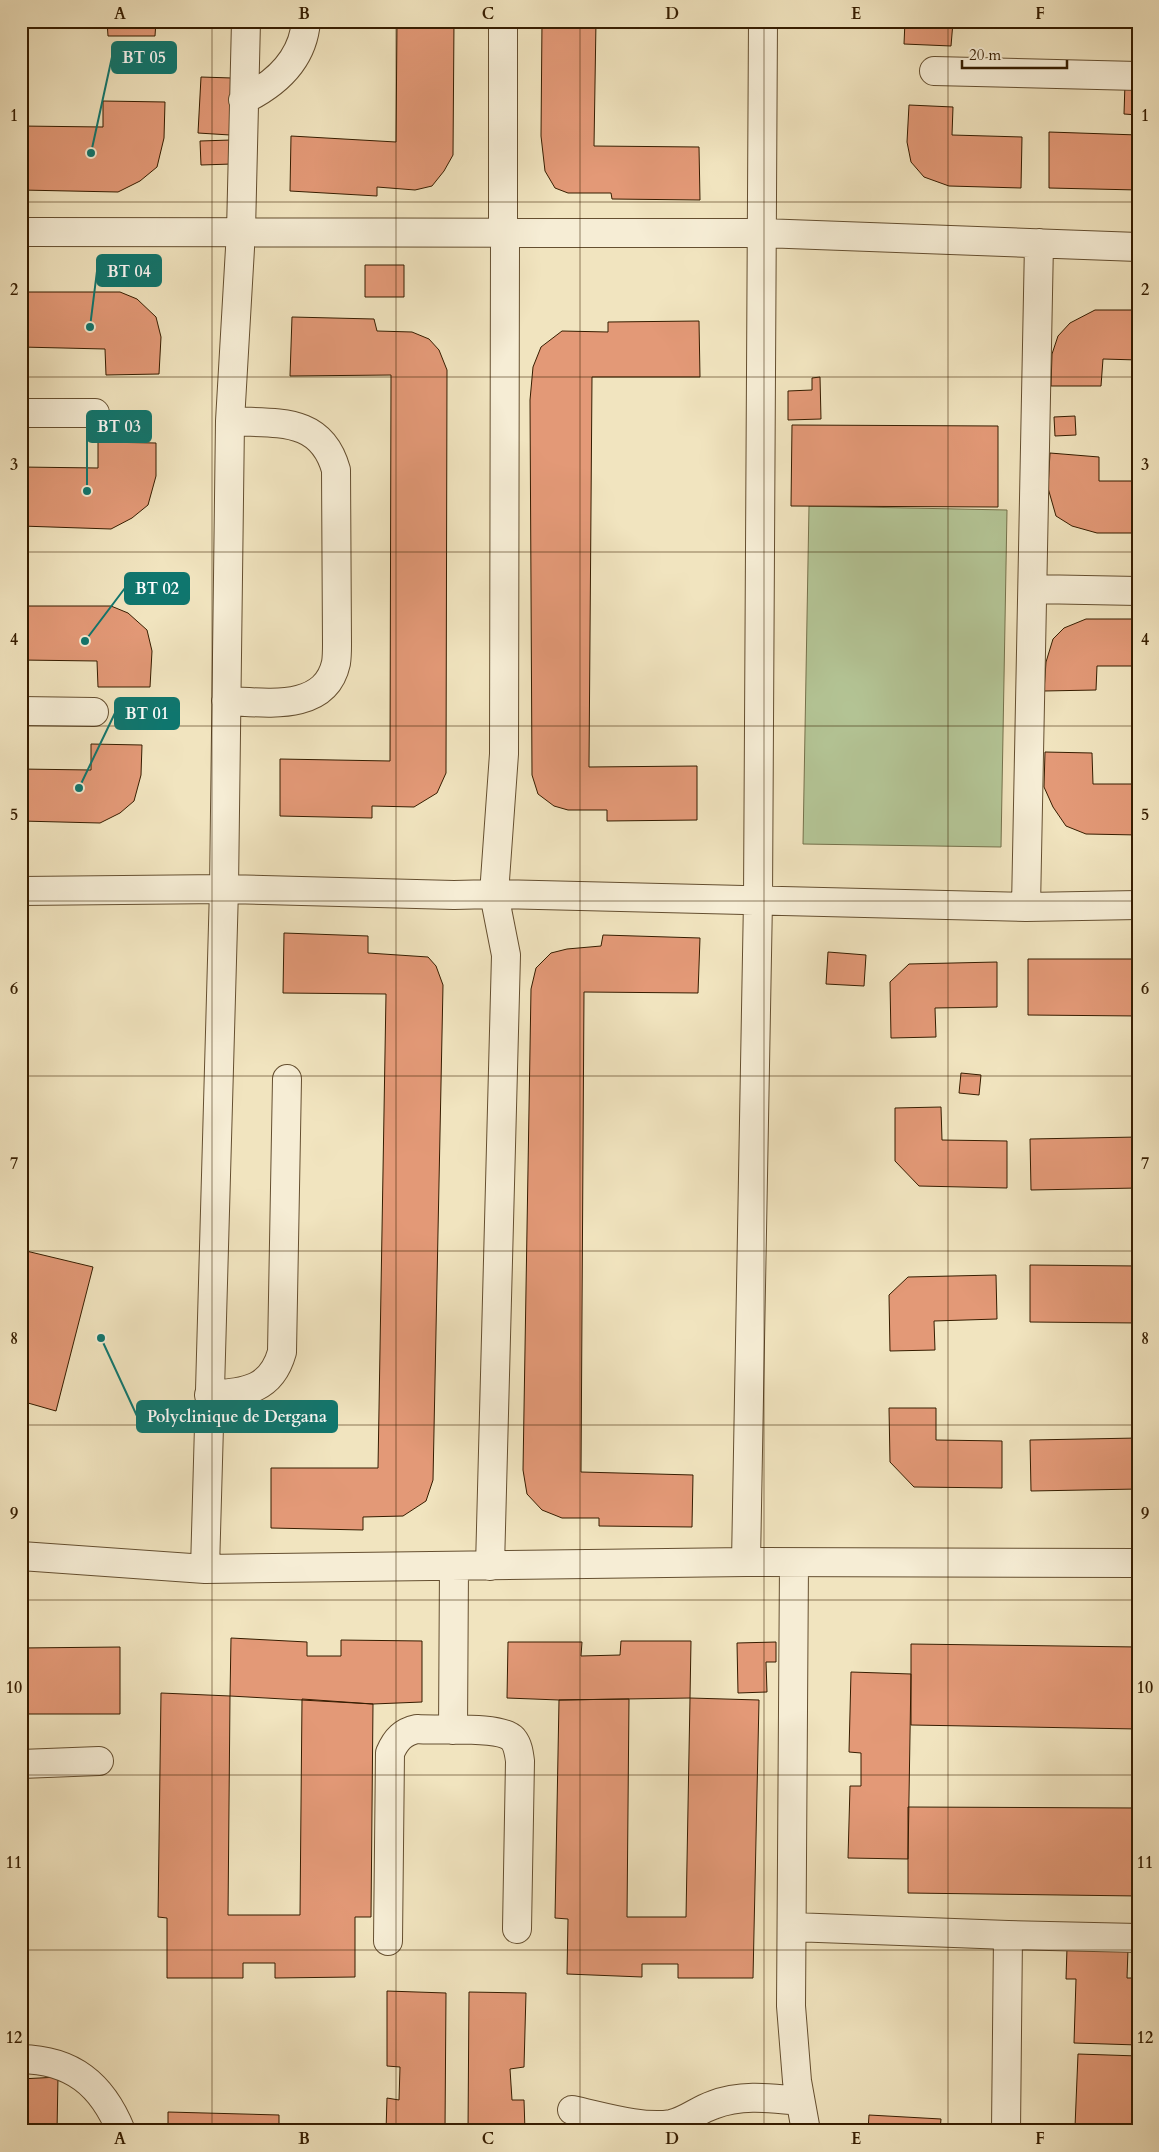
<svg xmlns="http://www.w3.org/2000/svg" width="1159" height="2152" viewBox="0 0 1159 2152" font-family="Cardo,serif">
<rect width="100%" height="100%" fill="#f1e4bf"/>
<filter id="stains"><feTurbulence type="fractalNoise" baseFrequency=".004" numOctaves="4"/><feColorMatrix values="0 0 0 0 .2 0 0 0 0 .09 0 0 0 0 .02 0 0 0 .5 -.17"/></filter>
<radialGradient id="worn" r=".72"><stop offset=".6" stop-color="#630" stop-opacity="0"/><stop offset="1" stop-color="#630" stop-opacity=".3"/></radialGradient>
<path fill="#b4c596" stroke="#75714b" d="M 809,506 L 1007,510 L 1001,847 L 803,844 Z"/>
<path fill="#e39977" stroke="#361d00" d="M 107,21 L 156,21 L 155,36 L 108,36 Z
M 397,21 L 454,21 L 453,155 L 444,171 L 432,186 L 415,190 L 377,187 L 377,196 L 290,191 L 291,136 L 396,142 Z
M 542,21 L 596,21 L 594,146 L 699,147 L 700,200 L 612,199 L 611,193 L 568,193 L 555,188 L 545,171 L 541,136 Z
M 701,21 L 736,21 L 736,23 Z
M 905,21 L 994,21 L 953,22 L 951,46 L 904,44 Z
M 1050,21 L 1138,21 L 1138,23 Z
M 201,77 L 232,78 L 230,135 L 198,133 Z
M 1125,83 L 1138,83 L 1138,115 L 1124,114 Z
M 103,101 L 165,102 L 164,138 L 157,167 L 140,181 L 118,192 L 21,190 L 21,126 L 103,127 Z
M 909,105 L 953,107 L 952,135 L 1022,137 L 1021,188 L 949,186 L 924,177 L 911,162 L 907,142 Z
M 1049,132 L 1138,135 L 1138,190 L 1049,188 Z
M 231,140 L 232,164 L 201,165 L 200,141 Z
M 365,265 L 404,265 L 404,297 L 365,297 Z
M 21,292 L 120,292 L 137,299 L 156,317 L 161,337 L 159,374 L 106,375 L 105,349 L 21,347 Z
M 1095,310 L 1138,310 L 1138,360 L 1103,359 L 1101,386 L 1051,386 L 1052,354 L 1058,336 L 1070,323 Z
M 292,317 L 374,319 L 377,331 L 412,332 L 429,339 L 439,350 L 447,370 L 446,773 L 437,793 L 414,807 L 372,806 L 372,818 L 280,816 L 280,759 L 390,761 L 391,375 L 290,376 Z
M 699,321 L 700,377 L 592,377 L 589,767 L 697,766 L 697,820 L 607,821 L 607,810 L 568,810 L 554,806 L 538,794 L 532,775 L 530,400 L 533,367 L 541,347 L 562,331 L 608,332 L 608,322 Z
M 820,377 L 821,419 L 788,420 L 788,391 L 812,390 L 812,378 Z
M 1075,416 L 1076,435 L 1055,436 L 1054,417 Z
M 792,425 L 998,426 L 998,507 L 791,506 Z
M 98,442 L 156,443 L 156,476 L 148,505 L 132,518 L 111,529 L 21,526 L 21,467 L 98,468 Z
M 1050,453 L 1099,457 L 1099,481 L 1138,481 L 1138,533 L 1097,533 L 1072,526 L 1056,516 L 1048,488 Z
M 21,606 L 111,606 L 128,613 L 147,630 L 152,651 L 150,687 L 98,687 L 97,661 L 21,660 Z
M 1086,619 L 1138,619 L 1138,666 L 1097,666 L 1096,690 L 1044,691 L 1046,662 L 1053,639 L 1064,628 Z
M 91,744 L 142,745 L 141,775 L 134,801 L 120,813 L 100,823 L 21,821 L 21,769 L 91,770 Z
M 1045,752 L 1092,753 L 1093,784 L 1138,784 L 1138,835 L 1086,834 L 1066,826 L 1053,807 L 1044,787 Z
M 284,933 L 368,936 L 368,953 L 428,957 L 436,966 L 443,985 L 433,1480 L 426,1501 L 403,1516 L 363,1517 L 363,1530 L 271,1528 L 271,1468 L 378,1468 L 386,994 L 283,993 Z
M 603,935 L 700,938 L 698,993 L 584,992 L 581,1472 L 693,1475 L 692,1527 L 599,1526 L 599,1518 L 562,1518 L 542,1510 L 527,1494 L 523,1470 L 531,989 L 536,968 L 551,953 L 567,949 L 601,946 Z
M 828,952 L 866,955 L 864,986 L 826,984 Z
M 21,957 L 24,957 L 23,1012 L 21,1012 Z
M 1028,959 L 1138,959 L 1138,1016 L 1028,1015 Z
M 997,962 L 997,1007 L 935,1008 L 936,1037 L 891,1038 L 890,982 L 909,964 Z
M 961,1073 L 981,1075 L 979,1095 L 959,1093 Z
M 941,1107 L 942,1140 L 1007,1141 L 1007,1188 L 919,1186 L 895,1161 L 895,1108 Z
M 1138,1137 L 1138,1188 L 1031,1190 L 1030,1139 Z
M 22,1250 L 93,1267 L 56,1411 L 21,1401 Z
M 1030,1265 L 1138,1266 L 1138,1323 L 1030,1322 Z
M 996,1275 L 997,1319 L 934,1321 L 935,1350 L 890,1351 L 889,1295 L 908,1277 Z
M 889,1408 L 936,1408 L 936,1440 L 1002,1441 L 1002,1488 L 914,1487 L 890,1462 Z
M 1138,1438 L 1138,1489 L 1031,1491 L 1030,1440 Z
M 231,1638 L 307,1642 L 307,1656 L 341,1656 L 341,1640 L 422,1641 L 422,1702 L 373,1704 L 230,1696 Z
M 621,1641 L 691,1641 L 690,1698 L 559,1700 L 507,1698 L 508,1642 L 582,1642 L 581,1656 L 620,1655 Z
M 776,1642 L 776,1662 L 766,1662 L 767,1692 L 738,1693 L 737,1643 Z
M 911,1644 L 1138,1647 L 1138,1729 L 911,1725 Z
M 120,1647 L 120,1714 L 21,1714 L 21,1648 Z
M 851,1672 L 911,1674 L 908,1859 L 848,1858 L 850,1786 L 861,1786 L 861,1753 L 849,1752 Z
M 161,1693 L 230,1696 L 228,1915 L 300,1915 L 302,1699 L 373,1704 L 371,1917 L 355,1917 L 355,1977 L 275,1978 L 275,1963 L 243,1963 L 243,1978 L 167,1978 L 167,1918 L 158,1917 Z
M 690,1698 L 759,1700 L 753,1978 L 678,1978 L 678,1964 L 642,1964 L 642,1977 L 567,1974 L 568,1919 L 555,1918 L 559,1700 L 629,1699 L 627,1917 L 686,1917 Z
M 21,1791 L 24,1791 L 24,1871 L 21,1871 Z
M 908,1807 L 1138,1808 L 1138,1896 L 908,1893 Z
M 21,1907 L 23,1907 L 24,1979 L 21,1979 Z
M 1067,1948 L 1128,1949 L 1127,1978 L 1138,1978 L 1138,2045 L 1074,2043 L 1076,1979 L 1066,1979 Z
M 387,1991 L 446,1993 L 445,2131 L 386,2131 L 387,2098 L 399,2100 L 400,2067 L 387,2066 Z
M 469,1992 L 526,1993 L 524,2067 L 510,2069 L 512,2100 L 524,2100 L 525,2131 L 468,2131 Z
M 1078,2054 L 1138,2056 L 1138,2129 L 1075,2127 Z
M 58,2077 L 57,2131 L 21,2131 L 21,2079 Z
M 168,2112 L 279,2115 L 279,2131 L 168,2131 Z
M 869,2115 L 941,2119 L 940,2131 L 868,2131 Z
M 1059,2127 L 1119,2128 L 1119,2131 L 1059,2131 Z"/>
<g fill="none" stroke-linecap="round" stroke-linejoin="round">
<g stroke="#654f30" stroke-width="30">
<path id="minor" d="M 934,71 L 1138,76
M 243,100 C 276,84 303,60 306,21
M 21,232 L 762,233 L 1138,247
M 21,413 L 95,413
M 1033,589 L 1138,591
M 226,701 C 264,702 325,713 336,663 C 337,657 337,650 337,644 L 336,470 C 321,416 277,424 230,421
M 21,711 L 94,712
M 21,891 L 224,889 L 454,895 L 494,894 L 1026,907 L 1138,905
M 1026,907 L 1039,243
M 209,1395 C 245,1392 271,1391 282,1352 L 287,1079
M 21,1556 L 205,1569 L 746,1562 L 1138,1563
M 746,1562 L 758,900 L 763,21
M 794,1563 L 791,2006 L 797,2081 L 806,2131
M 490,1566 L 506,955 L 494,894 L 504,754 L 505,245 L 503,232 L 503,21
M 205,1569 L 224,889 L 230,421 L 241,231 L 246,21
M 453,1730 L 454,1566
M 21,1764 L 99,1761
M 792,1927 L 1008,1935 L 1138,1938
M 388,1941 L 390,1753 C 396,1739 403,1732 417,1729 C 438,1731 500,1725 513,1739 C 518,1745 519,1753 520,1761 L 517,1929
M 21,2059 C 72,2060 102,2084 121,2131
M 572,2110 C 601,2116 642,2129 671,2124 C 686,2121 698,2110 713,2105 C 741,2094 770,2098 800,2101
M 1006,2131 L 1008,1935"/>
</g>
<use href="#minor" stroke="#f6edd5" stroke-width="28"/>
</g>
<path fill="none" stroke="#361d00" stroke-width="1" stroke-opacity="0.55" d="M 212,21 L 212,2131M 396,21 L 396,2131M 580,21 L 580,2131M 764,21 L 764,2131M 948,21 L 948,2131M 21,202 L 1138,202M 21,377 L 1138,377M 21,552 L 1138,552M 21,726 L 1138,726M 21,901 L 1138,901M 21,1076 L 1138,1076M 21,1251 L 1138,1251M 21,1425 L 1138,1425M 21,1600 L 1138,1600M 21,1775 L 1138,1775M 21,1950 L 1138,1950"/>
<path fill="none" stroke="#0f766e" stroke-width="2" d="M91 153L112 57M90 327L97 271M87 491L87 427M85 641L125 588M79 788L115 713M101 1338L137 1416"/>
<g fill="#0f766e" stroke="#f6edd5" stroke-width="2">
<circle cx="91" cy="153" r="5"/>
<circle cx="90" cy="327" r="5"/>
<circle cx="87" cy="491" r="5"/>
<circle cx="85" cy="641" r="5"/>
<circle cx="79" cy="788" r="5"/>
<circle cx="101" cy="1338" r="5"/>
</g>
<g fill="#0f766e" stroke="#0f766e" stroke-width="2">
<rect x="112" y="42" width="64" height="31" rx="5"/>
<rect x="97" y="255" width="64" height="31" rx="5"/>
<rect x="87" y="411" width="64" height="31" rx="5"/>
<rect x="125" y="573" width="64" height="31" rx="5"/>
<rect x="115" y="698" width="64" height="31" rx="5"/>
<rect x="137" y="1401" width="200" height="31" rx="5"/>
</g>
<g font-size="16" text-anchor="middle" font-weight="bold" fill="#fff">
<text x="144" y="63">BT 05</text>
<text x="129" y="277">BT 04</text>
<text x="119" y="432">BT 03</text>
<text x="157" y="594">BT 02</text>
<text x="147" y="719">BT 01</text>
<text x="237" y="1422">Polyclinique de Dergana</text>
</g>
<rect width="1159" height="2152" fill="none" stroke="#f1e4bf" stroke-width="55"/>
<path d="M962 60v8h105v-8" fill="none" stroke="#361d00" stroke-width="2.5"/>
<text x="969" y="60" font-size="15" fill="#361d00" stroke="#f6edd5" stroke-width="4" paint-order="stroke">20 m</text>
<rect x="28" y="28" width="1104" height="2096" fill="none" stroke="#361d00" stroke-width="2"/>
<g font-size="16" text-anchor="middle" font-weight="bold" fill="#361d00">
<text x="120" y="19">A</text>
<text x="304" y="19">B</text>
<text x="488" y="19">C</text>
<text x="672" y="19">D</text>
<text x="856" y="19">E</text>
<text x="1040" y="19">F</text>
<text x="14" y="121">1</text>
<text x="1145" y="121">1</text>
<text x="14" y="295">2</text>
<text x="1145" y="295">2</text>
<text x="14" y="470">3</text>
<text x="1145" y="470">3</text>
<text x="14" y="645">4</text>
<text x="1145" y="645">4</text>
<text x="14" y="820">5</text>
<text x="1145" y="820">5</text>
<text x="14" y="994">6</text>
<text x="1145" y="994">6</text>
<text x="14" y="1169">7</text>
<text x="1145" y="1169">7</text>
<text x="14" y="1344">8</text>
<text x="1145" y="1344">8</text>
<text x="14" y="1519">9</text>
<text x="1145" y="1519">9</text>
<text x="14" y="1693">10</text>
<text x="1145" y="1693">10</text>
<text x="14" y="1868">11</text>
<text x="1145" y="1868">11</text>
<text x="14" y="2043">12</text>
<text x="1145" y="2043">12</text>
<text x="120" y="2144">A</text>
<text x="304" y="2144">B</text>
<text x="488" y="2144">C</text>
<text x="672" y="2144">D</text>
<text x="856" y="2144">E</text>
<text x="1040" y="2144">F</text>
</g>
<rect width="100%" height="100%" filter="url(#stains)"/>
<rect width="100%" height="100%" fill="url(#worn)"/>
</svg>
